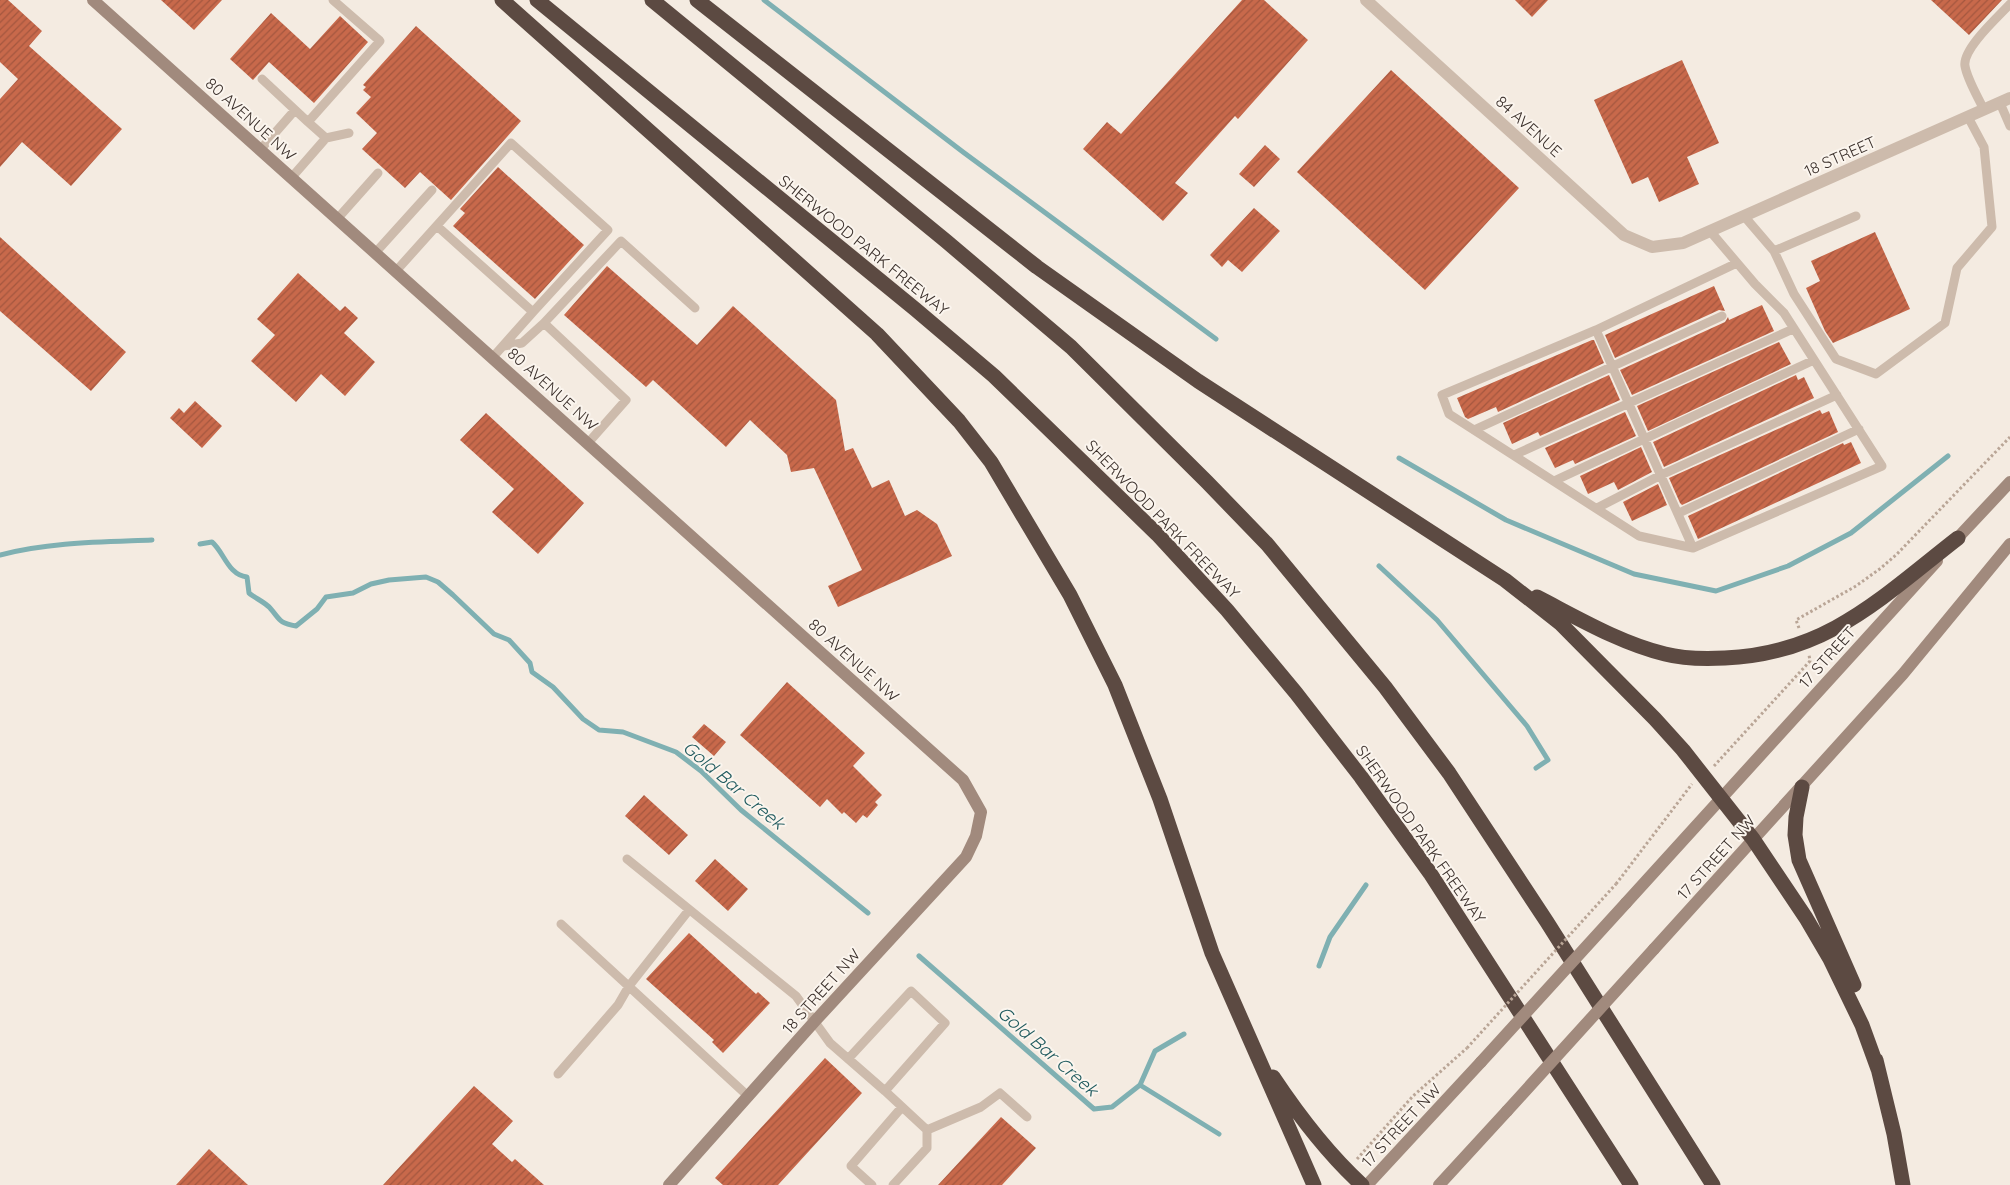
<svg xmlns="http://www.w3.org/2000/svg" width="2010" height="1185" viewBox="0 0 2010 1185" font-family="Quicksand,sans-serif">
<defs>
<pattern id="building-hatch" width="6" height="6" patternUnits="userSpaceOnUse" patternTransform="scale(1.25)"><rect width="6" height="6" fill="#c8694b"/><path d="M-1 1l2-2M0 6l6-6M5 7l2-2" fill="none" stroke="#a4573f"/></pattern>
</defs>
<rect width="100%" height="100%" fill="#f4ebe1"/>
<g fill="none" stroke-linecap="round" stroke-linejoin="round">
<path stroke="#7fb0b2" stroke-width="5" d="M 764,0 L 963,152 L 1216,339
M 1399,458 L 1506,520 L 1634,574 L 1716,591 L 1788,566 L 1851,533 L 1948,456
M 200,544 L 212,542 C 224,552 228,575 247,577 L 249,593 C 255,598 266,603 270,608 C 280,619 278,623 296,626 L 317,609 L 326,597 L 353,593 L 371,584 L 389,580 L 426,577 L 438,582 L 453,595 L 494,634 L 509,640 L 530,663 L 532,672 L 553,687 L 583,719 L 599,730 L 623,732 L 676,752 L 701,771 L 741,810 L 868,913
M 0,555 C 49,542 101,542 152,540
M 1379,566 L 1437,620 L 1527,726 L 1548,760 L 1536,768
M 919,956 L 1094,1109 L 1112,1107 L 1140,1085 L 1219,1134
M 1319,966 L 1330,937 L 1366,885
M 1140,1085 L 1155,1051 L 1184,1034"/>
</g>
<path fill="url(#building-hatch)" d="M 0,0 L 8,0 L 42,31 L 29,46 L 122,129 L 71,186 L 22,142 L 0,167 L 0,99 L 18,79 L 0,62 Z
M 161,0 L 222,0 L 194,30 Z
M 1242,0 L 1264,0 L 1308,40 L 1238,119 L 1235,116 L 1175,183 L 1188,193 L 1163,221 L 1083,149 L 1107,122 L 1121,134 Z
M 1515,0 L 1548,0 L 1532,17 Z
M 1931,0 L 2002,0 L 1969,35 Z
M 271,13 L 310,49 L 340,16 L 368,42 L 314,103 L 269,62 L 253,80 L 230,59 Z
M 416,26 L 521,121 L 451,200 L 420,172 L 405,188 L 362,149 L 377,133 L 356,113 L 371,97 L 363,90 L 366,87 L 363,85 Z
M 1682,60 L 1719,143 L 1687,157 L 1699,184 L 1659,202 L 1648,177 L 1632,184 L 1594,100 Z
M 1391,70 L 1519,188 L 1425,290 L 1297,172 Z
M 1265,145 L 1280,159 L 1254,187 L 1239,174 Z
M 498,167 L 584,245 L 535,299 L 453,226 L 465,213 L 460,209 Z
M 1254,208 L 1280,231 L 1242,272 L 1228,260 L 1222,267 L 1210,255 Z
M 1875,232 L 1910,309 L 1833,343 L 1825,331 L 1806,288 L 1820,281 L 1811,261 Z
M 0,237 L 126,352 L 91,391 L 0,311 Z
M 607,266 L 697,345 L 733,306 L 836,400 L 845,451 L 853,448 L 872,488 L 889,480 L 905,516 L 917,510 L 937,524 L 952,556 L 838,607 L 828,586 L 862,570 L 814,468 L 791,472 L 787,455 L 750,420 L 726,447 L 653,380 L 646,387 L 564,315 Z
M 298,273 L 340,311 L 345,306 L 358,318 L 344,333 L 375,362 L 345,396 L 321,374 L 296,402 L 251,361 L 275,335 L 257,319 Z
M 1714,286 L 1725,311 L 1719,310 L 1615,358 L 1605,335 Z
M 1762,305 L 1774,331 L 1632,395 L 1620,370 L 1725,322 L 1728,317 L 1729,320 Z
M 1592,340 L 1594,340 L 1604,363 L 1498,412 L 1496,407 L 1468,419 L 1465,417 L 1457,398 Z
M 1779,342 L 1791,364 L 1648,431 L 1637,406 Z
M 1609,375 L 1620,400 L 1540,436 L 1538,432 L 1512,444 L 1503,423 Z
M 1796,375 L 1798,380 L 1804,377 L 1814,398 L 1664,467 L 1653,442 Z
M 195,401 L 222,426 L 202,448 L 170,418 L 179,408 L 184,413 Z
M 1820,410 L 1822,414 L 1829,411 L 1838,432 L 1682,505 L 1680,503 L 1669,478 Z
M 1625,412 L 1636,436 L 1575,464 L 1573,460 L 1555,468 L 1545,448 Z
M 486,413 L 584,503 L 538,554 L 492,512 L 514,489 L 460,440 Z
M 1851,442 L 1861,463 L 1698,539 L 1688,516 L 1843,443 L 1844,445 Z
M 1641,447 L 1652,472 L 1618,490 L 1614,482 L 1588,494 L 1580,476 Z
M 1658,484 L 1667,505 L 1632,521 L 1623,502 Z
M 787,682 L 865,753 L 853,766 L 882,795 L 875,802 L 878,805 L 867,818 L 863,815 L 856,823 L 844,812 L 842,814 L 827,799 L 820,807 L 740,735 Z
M 704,724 L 726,742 L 714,756 L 692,737 Z
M 644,795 L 688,835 L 669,855 L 625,816 Z
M 715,859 L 748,889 L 728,911 L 695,881 Z
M 689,933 L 756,994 L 758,992 L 770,1003 L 723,1053 L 712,1042 L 714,1040 L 646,979 Z
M 825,1058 L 862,1093 L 778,1185 L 723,1185 L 715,1178 Z
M 474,1086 L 513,1121 L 492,1144 L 512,1162 L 515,1159 L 544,1185 L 383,1185 Z
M 1001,1117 L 1036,1148 L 1002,1185 L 938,1185 Z
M 209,1149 L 248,1185 L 176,1185 Z"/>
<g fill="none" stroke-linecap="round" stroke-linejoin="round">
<path stroke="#b9a596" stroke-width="3" stroke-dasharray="2.5 2.5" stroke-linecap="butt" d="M 1799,628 L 1796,620 L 1856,586 L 1881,568 L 1897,554 L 2010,437
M 1714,766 L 1810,661 L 1809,655
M 1616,884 L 1692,784
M 1357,1159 L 1413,1096 L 1467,1048"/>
<path stroke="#cdbbac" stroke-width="9" d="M 262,79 L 308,122 L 380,41 L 333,0
M 2000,103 L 2010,126
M 1984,110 C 1978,97 1967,79 1965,66 C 1962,49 1999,16 2010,4
M 308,122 L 326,138
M 260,150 L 295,110
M 292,177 L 326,138 L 349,133
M 1744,216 L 1774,251 L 1794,294 L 1836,359 L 1876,374 L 1945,323 L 1957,268 L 1992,227 L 1984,147 L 1968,117
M 338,218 L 378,173
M 437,226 L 533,312 L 493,357
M 1774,251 L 1856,216
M 376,252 L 432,190
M 396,271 L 511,143 L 608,230 L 533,312
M 544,323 L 621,241 L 695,308
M 1596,330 L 1737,263
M 504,346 L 522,343 L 544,323 L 626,400 L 588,443
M 1474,430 L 1722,316
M 1514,455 L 1793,329
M 1554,481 L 1814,360
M 1597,508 L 1661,475 L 1837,395
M 1679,513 L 1859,429
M 1693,548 L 1639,536 L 1449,414 L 1442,395 L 1596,330 L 1693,548 L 1882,466 L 1784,313 L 1755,284 L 1710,231
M 627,859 L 796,996 L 830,1043 L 885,1091 L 945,1023 L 911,991 L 848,1059
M 561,924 L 749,1097
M 558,1074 L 618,1005 L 629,986 L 689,910
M 885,1091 L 927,1130 L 927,1148 L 893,1185
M 927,1130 L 981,1107 L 1000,1093 L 1027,1117
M 872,1185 L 851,1166 L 902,1107"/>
<path stroke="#cdbbac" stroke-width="12" d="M 1366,0 L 1624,235 L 1652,247 L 1683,243 L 2010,98"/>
<path stroke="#a18a7d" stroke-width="12" d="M 93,0 L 963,780 L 981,812 L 976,836 L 966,857 L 815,1021 L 669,1185
M 1952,544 L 2010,482
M 1626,903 L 1937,561
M 1654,949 L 1903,674 L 2010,544
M 1367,1185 L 1481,1062
M 1439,1185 L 1507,1111"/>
<path stroke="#5c4a42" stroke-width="15" d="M 502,0 L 877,334 L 959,421 L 991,462 L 1070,595 L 1115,685 L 1160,799 L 1212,953 L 1314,1185
M 537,0 L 915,309 L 994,376 L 1157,534 L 1227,610 L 1296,693 L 1361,777 L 1430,873 L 1631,1185
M 652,0 L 946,241 L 1071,347 L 1207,482 L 1267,544 L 1385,687 L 1449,773 L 1547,922 L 1713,1185
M 697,0 L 1037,267 L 1198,381 L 1505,580 L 1560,623 L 1655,719 L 1683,750 L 1753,839 L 1806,918 L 1830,959 L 1862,1025 L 1878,1069
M 1537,597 C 1578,618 1620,643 1665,654 C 1684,659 1705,659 1725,658 C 1827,654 1882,597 1958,538
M 1802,787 L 1796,817 L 1795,835 L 1799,860 L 1854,985
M 1876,1060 L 1894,1134 L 1903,1185
M 1273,1077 C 1299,1116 1327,1153 1362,1185"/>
<path stroke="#b9a596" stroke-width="3" stroke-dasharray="2.5 2.5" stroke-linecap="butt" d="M 1467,1048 L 1616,884"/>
<path stroke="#a18a7d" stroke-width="12" d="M 1481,1062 L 1626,903
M 1507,1111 L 1654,949"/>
</g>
<g text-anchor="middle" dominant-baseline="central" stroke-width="4" stroke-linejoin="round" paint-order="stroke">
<g font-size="16" fill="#3b302b" stroke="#fbf5ee">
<text transform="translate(251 119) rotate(42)">80 AVENUE NW</text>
<text transform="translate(1529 126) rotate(42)">84 AVENUE</text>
<text transform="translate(1840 156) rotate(-24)">18 STREET</text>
<text transform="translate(864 245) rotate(39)">SHERWOOD PARK FREEWAY</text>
<text transform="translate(553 389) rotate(42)">80 AVENUE NW</text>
<text transform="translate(1163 519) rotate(46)">SHERWOOD PARK FREEWAY</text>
<text transform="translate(1827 657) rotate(-48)">17 STREET</text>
<text transform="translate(854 660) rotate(42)">80 AVENUE NW</text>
<text transform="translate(1421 834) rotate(55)">SHERWOOD PARK FREEWAY</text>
<text transform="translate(1716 857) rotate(-48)">17 STREET NW</text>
<text transform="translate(821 991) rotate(-48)">18 STREET NW</text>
<text transform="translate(1401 1125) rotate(-47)">17 STREET NW</text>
</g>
<g font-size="18" font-style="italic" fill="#1f5a5e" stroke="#fbf5ee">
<text transform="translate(734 785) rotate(40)">Gold Bar Creek</text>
<text transform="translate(1048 1051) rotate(41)">Gold Bar Creek</text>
</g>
</g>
</svg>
